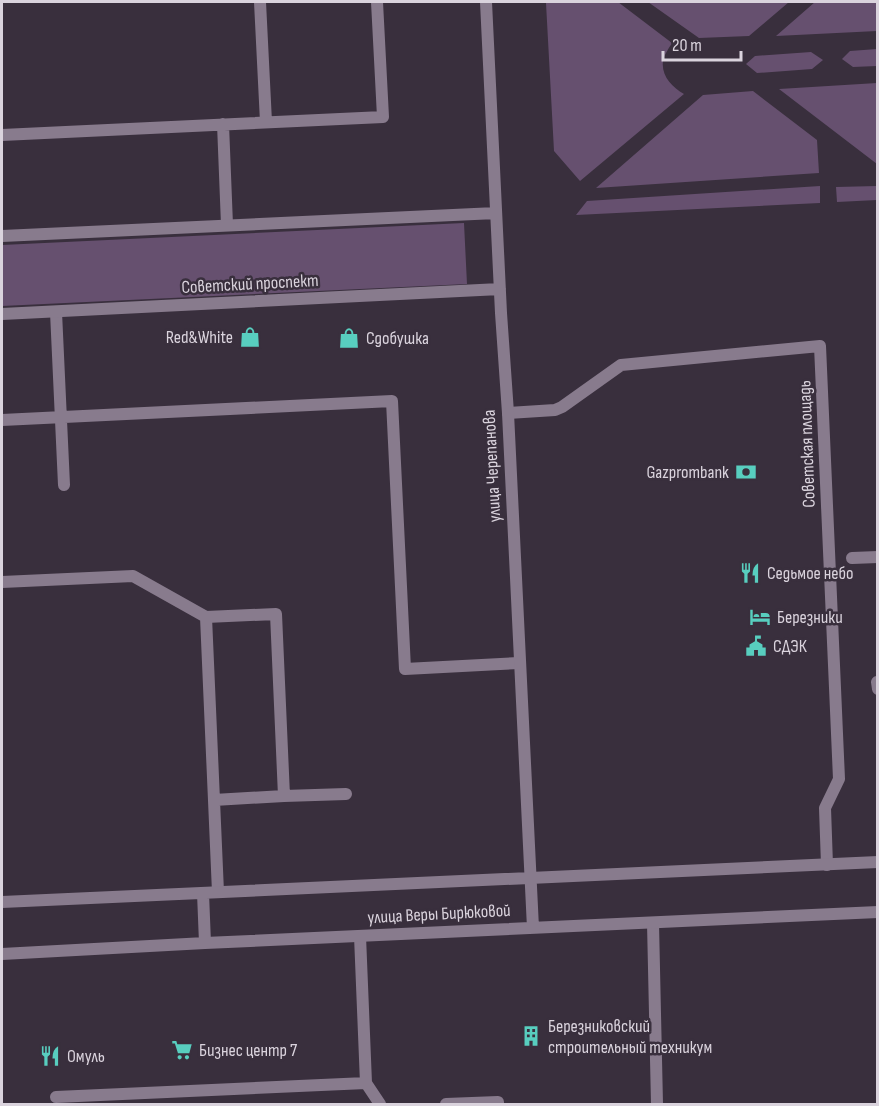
<svg xmlns="http://www.w3.org/2000/svg" width="879" height="1106" viewBox="0 0 879 1106" font-family="'Sofia Sans Condensed',sans-serif">
<rect width="100%" height="100%" fill="#392f3d"/>
<path fill="#66506f" d="M 548,2 L 618,2 L 672,43 C 669,48 664,55 663,61 C 661,76 672,87 684,94 L 580,181 L 554,151 L 546,3 Z
M 648,2 L 789,2 L 749,36 L 699,38 Z
M 815,2 L 877,2 L 877,31 L 776,36 Z
M 877,49 L 877,66 L 853,67 L 842,59 L 850,51 Z
M 811,52 L 823,60 L 812,69 L 757,73 L 746,64 L 755,56 Z
M 877,83 L 877,164 L 779,89 Z
M 753,91 L 817,140 L 819,173 L 596,188 L 703,95 Z
M 820,186 L 820,203 L 576,215 L 587,201 Z
M 877,186 L 877,200 L 837,202 L 836,187 Z
M 464,223 L 467,284 L 2,306 L 2,245 Z"/>
<g fill="none" stroke-linecap="round" stroke-linejoin="round">
<path stroke="#887b8d" stroke-width="12" d="M 260,2 L 266,122
M 223,124 L 227,225
M 2,135 L 383,117 L 377,2
M 56,312 L 64,485
M 508,413 L 555,410 L 562,407 L 621,365 L 820,346 L 839,779 L 825,808 L 827,865
M 2,420 L 392,401 L 405,669 L 519,663
M 852,558 L 878,557
M 2,582 L 133,576 L 206,617 L 276,614 L 284,796 L 214,800
M 206,617 L 218,892
M 877,682 L 878,689
M 284,796 L 346,794
M 653,923 L 657,1104
M 366,1083 L 380,1104
M 56,1097 L 366,1083 L 360,936
M 446,1104 L 498,1102 L 498,1104"/>
<path stroke="#887b8d" stroke-width="12" d="M 486,2 L 501,313 L 508,413 L 533,928
M 2,236 L 496,213
M 2,314 L 500,289
M 203,893 L 205,943
M 2,902 L 878,862
M 2,954 L 205,943 L 878,912"/>
</g>
<defs>
<g id="shop-bare" transform="scale(1.62)"><path d="M-5-2.5h2.3a2.7 3.5 0 0 1 5.4 0H5L5.5 6h-11ZM-1.5-2.5h3a1.5 2.3 0 0 0-3 0Z" fill="#58cebf" stroke="#392f3d" stroke-width="2.5" paint-order="stroke"/></g>
<g id="bank-bare" transform="scale(1.62)"><path d="M-6-4H6V4H-6ZM0-2.3a2.3 2.3 0 1 0 0 4.6a2.3 2.3 0 1 0 0-4.6Z" fill="#58cebf" stroke="#392f3d" stroke-width="2.5" paint-order="stroke"/></g>
<g id="restaurant-bare" transform="scale(1.62)"><path d="M-5-6h1v4h1v-4h1v4h1v-4h1v5L-1.5 .5V6h-2V.5L-5-1ZM5-6V6H3V1.5H1.5Q1.5-4 5-6Z" fill="#58cebf" stroke="#392f3d" stroke-width="2.5" paint-order="stroke"/></g>
<g id="hotel-bare" transform="scale(1.62)"><path d="M-6-4.5h1.5V1H6V5H4.5V3h-9V5H-6ZM-4 0a1.8 1.8 0 1 1 3.6 0ZM.5 0V-2.5h3Q6-2.5 6 0Z" fill="#58cebf" stroke="#392f3d" stroke-width="2.5" paint-order="stroke"/></g>
<g id="civic-bare" transform="scale(1.62)"><path d="M-.6-6.5H3V-4.5H.6V-3L4-1V1h2V6H-6V1h2V-1L-.6-3ZM-1.2 2.5V6h2.4V2.5Z" fill="#58cebf" stroke="#392f3d" stroke-width="2.5" paint-order="stroke"/></g>
<g id="building-bare" transform="scale(1.62)"><path d="M-4-6H4V6H1V3H-1V6H-4ZM-2.5-4.3h1.7v1.8h-1.7ZM.8-4.3h1.7v1.8H.8ZM-2.5-1h1.7V.8h-1.7ZM.8-1h1.7V.8H.8Z" fill="#58cebf" stroke="#392f3d" stroke-width="2.5" paint-order="stroke"/></g>
<g id="supermarket-bare" transform="scale(1.62)"><path d="M-6-5.5h2.5l.6 2H6L4.5 2H-2.5L-4.4-4H-6ZM-1.5 3.2a1.3 1.3 0 1 0 .1 0ZM3 3.2a1.3 1.3 0 1 0 .1 0Z" fill="#58cebf" stroke="#392f3d" stroke-width="2.5" paint-order="stroke"/></g>
</defs>
<g fill-rule="evenodd">
<use href="#shop-bare" x="250" y="337"/>
<use href="#shop-bare" x="349" y="338"/>
<use href="#bank-bare" x="746" y="472"/>
<use href="#restaurant-bare" x="750" y="573"/>
<use href="#hotel-bare" x="760" y="617"/>
<use href="#civic-bare" x="756" y="646"/>
<use href="#building-bare" x="531" y="1036"/>
<use href="#supermarket-bare" x="182" y="1050"/>
<use href="#restaurant-bare" x="50" y="1056"/>
</g>
<g text-anchor="middle" dominant-baseline="central" stroke-width="5" stroke-linejoin="round" paint-order="stroke">
<g font-size="18" fill="#dad3dd" stroke="#392f3d">
<text transform="translate(250 284) rotate(-3)">Советский проспект</text>
<text transform="translate(807 444) rotate(-92)">Советская площадь</text>
<text transform="translate(492 466) rotate(-93)">улица Черепанова</text>
<text transform="translate(439 914) rotate(-3)">улица Веры Бирюковой</text>
</g>
<g font-size="18" fill="#dad3dd" stroke="#392f3d" text-anchor="start">
<text x="233" y="337" text-anchor="end">Red&amp;White</text>
<text x="366" y="338">Сдобушка</text>
<text x="729" y="472" text-anchor="end">Gazprombank</text>
<text x="767" y="573">Седьмое небо</text>
<text x="777" y="617">Березники</text>
<text x="773" y="646">СДЭК</text>
<text x="548" y="1026">Березниковский<tspan x="548" dy="21">строительный техникум</tspan></text>
<text x="199" y="1050">Бизнес центр 7</text>
<text x="67" y="1056">Омуль</text>
</g>
</g>
<rect width="879" height="1106" fill="none" stroke="#dad3dd" stroke-width="6"/>
<path d="M663 51v9h78v-9" fill="none" stroke="#dad3dd" stroke-width="3"/>
<text x="672" y="51" font-size="18" fill="#dad3dd" stroke="#392f3d" stroke-width="4.5" paint-order="stroke">20 m</text>
</svg>
